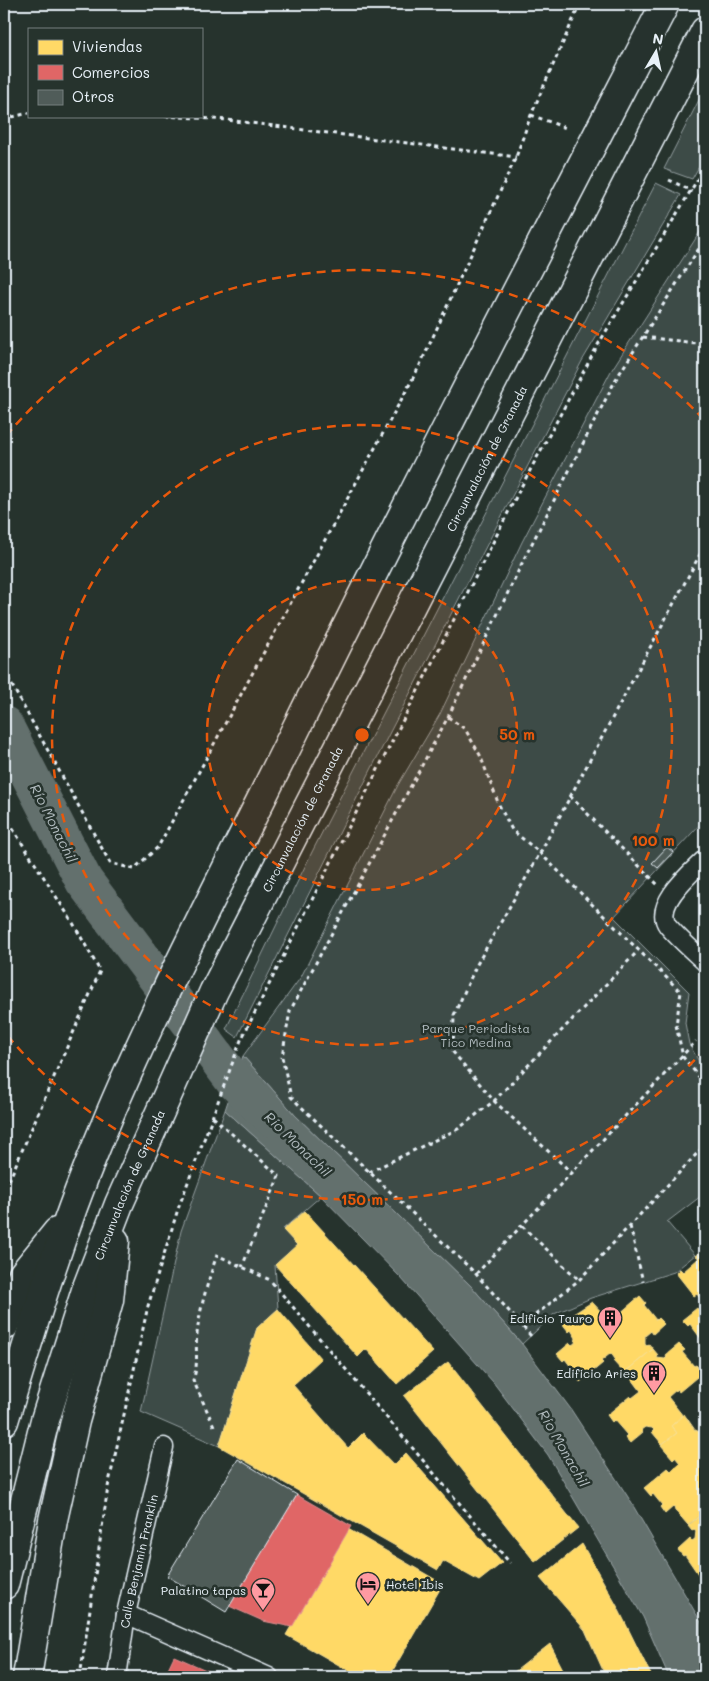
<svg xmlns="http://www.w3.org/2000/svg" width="709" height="1681" viewBox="0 0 709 1681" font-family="Mali,sans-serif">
<rect width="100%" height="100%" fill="#26332d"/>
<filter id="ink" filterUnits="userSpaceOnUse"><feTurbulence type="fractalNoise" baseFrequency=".02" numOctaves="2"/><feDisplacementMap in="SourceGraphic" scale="10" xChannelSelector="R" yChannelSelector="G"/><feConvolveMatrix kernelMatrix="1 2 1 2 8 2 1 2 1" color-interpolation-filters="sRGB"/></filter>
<g filter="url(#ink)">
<path fill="#3e4b47" stroke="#939ea0" d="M 705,88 L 705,156 L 692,179 L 664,169 Z
M 656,183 L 681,195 L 582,361 L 390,732 L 237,1037 L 226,1029 L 312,852 Z
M 705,224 L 705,819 L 614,917 L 689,992 L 685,1023 L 689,1044 L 705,1072 L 705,1193 L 667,1222 L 695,1255 L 674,1272 L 591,1298 L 554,1314 L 522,1344 L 471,1286 L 295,1115 L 243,1056 L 301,977 L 398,785 L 440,714 L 522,542 L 611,371 Z
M 225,1110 L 321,1196 L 283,1229 L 297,1245 L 275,1265 L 278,1309 L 257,1328 L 219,1446 L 141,1412 L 181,1231 Z"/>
<path fill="#636f6d" stroke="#98a3a5" d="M 243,1056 L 295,1115 L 471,1286 L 522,1344 L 570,1408 L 628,1497 L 705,1629 L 705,1677 L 669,1677 L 643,1617 L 548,1455 L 493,1382 L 401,1278 L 321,1196 L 225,1110 Z"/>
<path fill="#ffd966" stroke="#f8e092" d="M 305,1211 L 433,1352 L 397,1384 L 366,1349 L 358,1357 L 275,1265 L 297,1245 L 283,1230 Z
M 704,1250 L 705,1252 L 705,1348 L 700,1342 L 702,1340 L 690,1324 L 688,1326 L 682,1320 L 697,1308 L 699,1310 L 705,1305 L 697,1294 L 694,1296 L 676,1273 L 680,1269 L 683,1272 L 699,1258 L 696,1256 Z
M 640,1296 L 646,1303 L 644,1305 L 656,1320 L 658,1318 L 664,1324 L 653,1334 L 651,1331 L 645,1336 L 645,1344 L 646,1346 L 649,1344 L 653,1349 L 624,1373 L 613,1361 L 615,1359 L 611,1353 L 601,1361 L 603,1363 L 580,1382 L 573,1374 L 575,1372 L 565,1359 L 563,1361 L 557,1354 L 570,1343 L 572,1345 L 575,1343 L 576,1338 L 571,1330 L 569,1332 L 561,1322 L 592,1302 L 607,1318 L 605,1320 L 610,1326 L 619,1318 L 618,1315 Z
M 278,1309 L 321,1359 L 293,1385 L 348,1448 L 363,1433 L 394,1465 L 406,1453 L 502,1563 L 479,1581 L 443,1561 L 438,1570 L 219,1446 L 257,1328 Z
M 679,1344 L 685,1350 L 682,1352 L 694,1366 L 696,1365 L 703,1372 L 679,1392 L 677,1389 L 668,1397 L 683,1416 L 671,1426 L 677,1433 L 662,1444 L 652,1432 L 654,1430 L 652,1428 L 645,1427 L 641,1430 L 643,1432 L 630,1443 L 625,1437 L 627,1435 L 614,1420 L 612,1422 L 607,1415 L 630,1396 L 632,1398 L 641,1391 L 626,1371 L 653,1349 L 658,1355 L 657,1358 L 665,1359 L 667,1357 L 666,1355 Z
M 448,1362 L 578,1528 L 535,1562 L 404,1396 Z
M 684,1414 L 695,1430 L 700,1432 L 705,1429 L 705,1476 L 702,1478 L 705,1482 L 705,1511 L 688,1525 L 675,1510 L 674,1506 L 665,1514 L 660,1507 L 662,1505 L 653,1494 L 651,1496 L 644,1488 L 668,1468 L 671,1471 L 680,1463 L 675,1457 L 673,1459 L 661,1445 L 677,1433 L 671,1426 Z
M 705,1511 L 705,1573 L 700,1577 L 685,1555 L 683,1556 L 678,1550 L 690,1539 L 692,1541 L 695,1539 L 696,1531 L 695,1529 L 692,1531 L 688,1526 Z
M 348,1529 L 443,1584 L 389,1677 L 360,1677 L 286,1635 Z
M 582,1544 L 617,1606 L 652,1677 L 606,1677 L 585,1630 L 540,1578 Z
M 550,1644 L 567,1677 L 508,1677 Z"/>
<path fill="#e06666" stroke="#e29092" d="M 297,1495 L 351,1526 L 292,1627 L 263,1621 L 229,1606 Z
M 174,1656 L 222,1677 L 164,1677 Z"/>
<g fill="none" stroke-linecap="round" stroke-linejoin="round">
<path stroke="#636f6d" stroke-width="38" d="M 4,725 L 84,881 L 235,1082 L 272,1118"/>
</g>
<path fill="#505c59" stroke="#e8f1f8" d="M 667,847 L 673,852 L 658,868 L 652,863 Z
M 238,1459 L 297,1495 L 226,1612 L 167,1576 Z"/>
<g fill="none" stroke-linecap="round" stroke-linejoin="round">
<g stroke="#e8f1f8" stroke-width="21">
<g id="street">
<path d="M 705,859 C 692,872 652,905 668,926 C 679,939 693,951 705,962"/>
<path d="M 126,1614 L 269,1677"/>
<path id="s1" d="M 117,1677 L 126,1614 L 164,1447"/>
</g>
</g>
<g stroke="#e8f1f8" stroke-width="31">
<g id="highway">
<path d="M 4,1326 L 23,1274 L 57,1232"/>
<path d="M 4,1421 C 32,1328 60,1235 97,1145 C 154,1005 227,870 294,733 C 414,488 540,246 665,4"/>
<path id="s2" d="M 4,1585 L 45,1420 L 87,1287 L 119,1204 L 214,991 L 705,31"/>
<path d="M 27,1677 L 53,1520 L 75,1421 L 109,1300 L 115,1241"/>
</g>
</g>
<path stroke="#e8f1f8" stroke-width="3" stroke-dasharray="4 4" stroke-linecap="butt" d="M 531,115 L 566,128
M 165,116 L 227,120 L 516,157
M 4,119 L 29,113
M 669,180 L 692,191
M 643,337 L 696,343 L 705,346
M 4,671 L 110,863 L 134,869 L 158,847 L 419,367 L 516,157 L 531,115 L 580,4
M 448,717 L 465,729 L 480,755 L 499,805 L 512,830 L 540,853 L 681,992 L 676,1025 L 683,1057 L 705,1084
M 570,796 L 658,885
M 4,815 L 73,923 L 100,971 L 4,1192
M 213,1117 L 279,1176 L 242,1267
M 369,1172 L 458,1129 L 494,1101 L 638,951
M 573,1174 L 494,1101 L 453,1052 L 454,1015 L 476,966 L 540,853 L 705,545
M 522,1226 L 579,1280
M 630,1226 L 643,1282
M 476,1274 L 696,1041
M 523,1325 L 579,1280 L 705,1145
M 531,1336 L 476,1274 L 291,1097 L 282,1057 L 290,1011 L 448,717 L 525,557 L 616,379 L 705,239
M 214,1426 L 193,1380 C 199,1364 195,1350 197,1334 C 200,1307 208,1281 217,1255 L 270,1280 L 510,1563
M 80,1677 L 108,1487 L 148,1306 L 178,1209 L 241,1040 L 521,487 L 599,343 L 705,167"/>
<use href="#street" stroke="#26332d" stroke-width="18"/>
<use href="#highway" stroke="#26332d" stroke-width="28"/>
</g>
</g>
<circle cx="362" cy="735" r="155" fill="#e8590c" fill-opacity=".12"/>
<g fill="none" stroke="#e8590c" stroke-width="2.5" stroke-dasharray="9 6">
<circle cx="362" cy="735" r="155"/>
<circle cx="362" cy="735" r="310"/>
<path d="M705 1049A465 465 0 0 1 6 1034M6 436A465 465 0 0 1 705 421"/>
</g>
<defs>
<g id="building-pin" transform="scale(1.25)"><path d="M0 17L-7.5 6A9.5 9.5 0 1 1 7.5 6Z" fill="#ff9aa2" stroke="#26332d"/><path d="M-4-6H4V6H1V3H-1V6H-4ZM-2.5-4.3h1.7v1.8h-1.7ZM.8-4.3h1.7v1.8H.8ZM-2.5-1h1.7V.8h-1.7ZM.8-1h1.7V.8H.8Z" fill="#111"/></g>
<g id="hotel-pin" transform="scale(1.25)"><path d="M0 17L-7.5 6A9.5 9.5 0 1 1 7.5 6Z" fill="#ff9aa2" stroke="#26332d"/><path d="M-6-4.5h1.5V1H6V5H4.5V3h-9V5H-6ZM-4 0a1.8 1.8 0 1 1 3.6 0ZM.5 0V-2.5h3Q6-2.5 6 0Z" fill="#111"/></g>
<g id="bar-pin" transform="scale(1.25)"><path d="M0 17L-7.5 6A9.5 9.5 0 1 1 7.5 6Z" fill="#ff9aa2" stroke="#26332d"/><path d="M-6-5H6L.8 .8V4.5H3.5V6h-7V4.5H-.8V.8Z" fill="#111"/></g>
</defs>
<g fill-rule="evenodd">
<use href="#building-pin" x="610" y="1318"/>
<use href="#building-pin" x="654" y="1373"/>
<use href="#hotel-pin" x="368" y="1584"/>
<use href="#bar-pin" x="263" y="1590"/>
</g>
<g text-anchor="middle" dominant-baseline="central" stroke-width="5" stroke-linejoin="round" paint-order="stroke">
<g font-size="12" fill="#e8f1f8" stroke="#26332d">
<text stroke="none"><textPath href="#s2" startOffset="1230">Circunvalación de Granada</textPath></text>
<text stroke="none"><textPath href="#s2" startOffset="825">Circunvalación de Granada</textPath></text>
<text stroke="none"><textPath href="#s2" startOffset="420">Circunvalación de Granada</textPath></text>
<text stroke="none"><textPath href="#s1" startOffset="118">Calle Benjamin Franklin</textPath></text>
</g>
<g font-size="12" fill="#b5bfc3" stroke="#26332d">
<text x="476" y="1028">Parque Periodista<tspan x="476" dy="14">Tico Medina</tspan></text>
</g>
<g font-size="12" fill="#e8f1f8" stroke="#26332d" text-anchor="end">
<text x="592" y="1318">Edificio Tauro</text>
<text x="636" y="1373">Edificio Aries</text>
<text x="386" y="1584" text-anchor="start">Hotel Ibis</text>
<text x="246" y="1590">Palatino tapas</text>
</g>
<g font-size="14" font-style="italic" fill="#b3bdc0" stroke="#26332d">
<text transform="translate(54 823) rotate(63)">Río Monachil</text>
<text transform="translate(298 1144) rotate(44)">Río Monachil</text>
<text transform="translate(564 1448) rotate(60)">Río Monachil</text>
</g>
</g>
<circle cx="362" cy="735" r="8" fill="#e8590c" stroke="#26332d" stroke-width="2.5"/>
<g font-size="15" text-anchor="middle" font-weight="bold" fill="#e8590c" stroke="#26332d" stroke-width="5" stroke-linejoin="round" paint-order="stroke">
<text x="517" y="740">50 m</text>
<text x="653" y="846">100 m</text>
<text x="362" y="1205">150 m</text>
</g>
<rect width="709" height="1681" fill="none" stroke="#26332d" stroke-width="20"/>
<rect x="10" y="10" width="689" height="1661" fill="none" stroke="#e8f1f8" stroke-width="2" filter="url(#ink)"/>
<rect x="28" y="28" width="175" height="90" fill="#26332d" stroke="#747f7e"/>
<rect x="38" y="40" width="25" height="15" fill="#ffd966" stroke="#747f7e"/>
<text x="72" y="52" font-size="15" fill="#e8f1f8">Viviendas</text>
<rect x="38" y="65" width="25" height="15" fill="#e06666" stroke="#747f7e"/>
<text x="72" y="78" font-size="15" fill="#e8f1f8">Comercios</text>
<rect x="38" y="90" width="25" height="15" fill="#505c59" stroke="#747f7e"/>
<text x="72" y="102" font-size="15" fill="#e8f1f8">Otros</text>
<g transform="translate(656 52) rotate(9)" stroke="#26332d" stroke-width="4" paint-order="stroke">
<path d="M0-4L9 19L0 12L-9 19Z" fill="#e8f1f8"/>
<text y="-8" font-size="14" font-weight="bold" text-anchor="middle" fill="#e8f1f8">N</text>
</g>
</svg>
